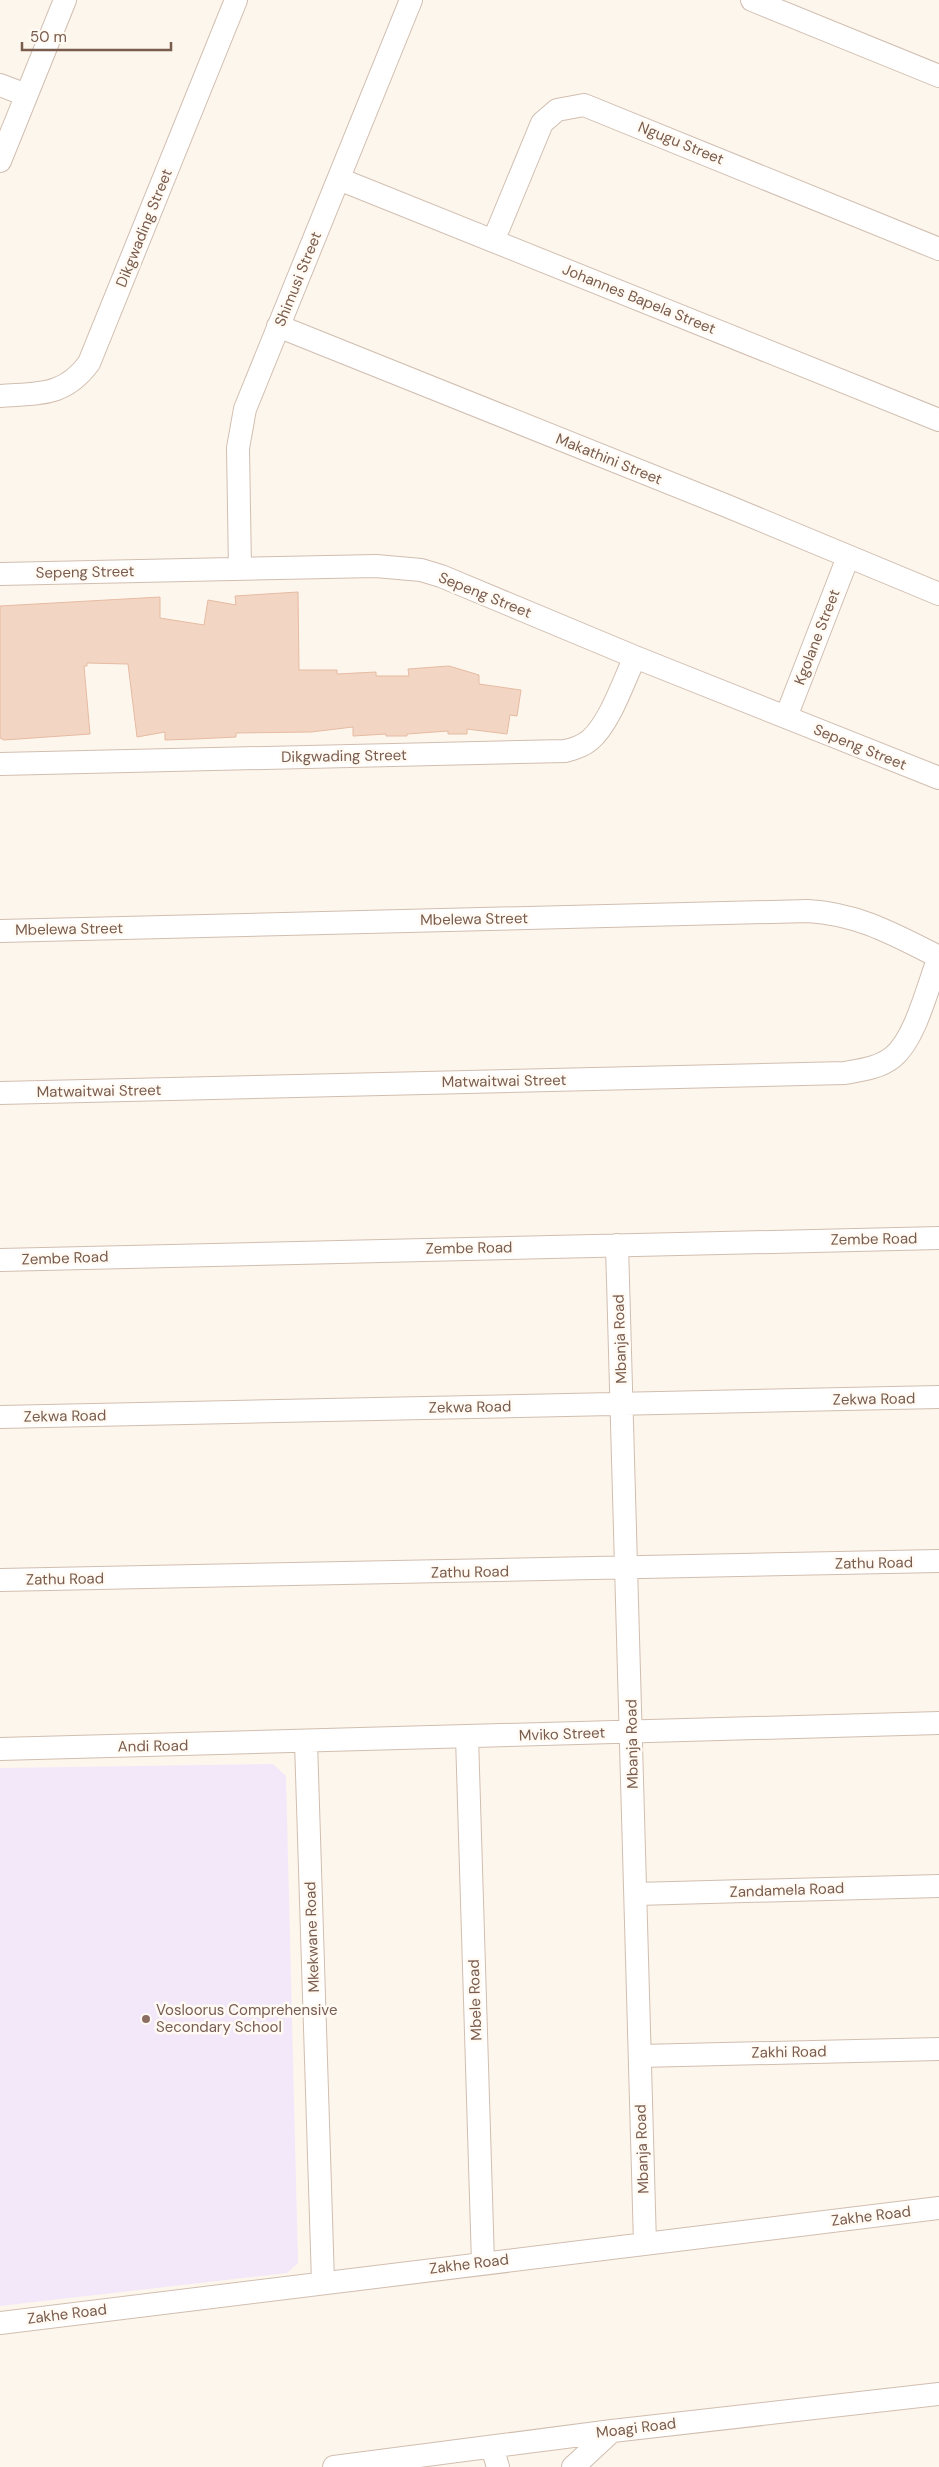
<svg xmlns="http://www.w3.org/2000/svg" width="939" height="2467" viewBox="0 0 939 2467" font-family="'DM Sans',sans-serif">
<rect width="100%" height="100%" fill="#fdf6ec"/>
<path fill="#f3e8fa" d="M 273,1764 L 286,1776 L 298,2263 L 287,2273 L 0,2306 L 0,1768 Z"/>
<path fill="#f3d5c3" stroke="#e6bba3" d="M 298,592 L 299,670 L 337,670 L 337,674 L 376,672 L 376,676 L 409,676 L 408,669 L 449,666 L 479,675 L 479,684 L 521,690 L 517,716 L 510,715 L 507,734 L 467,729 L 467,734 L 448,734 L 448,731 L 407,734 L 407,736 L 386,736 L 386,734 L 353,736 L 353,727 L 311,732 L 236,733 L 236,737 L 195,739 L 165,740 L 165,732 L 137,737 L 128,664 L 87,663 L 87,666 L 84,666 L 90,734 L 4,740 L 0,738 L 0,606 L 160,597 L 160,618 L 204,625 L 208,600 L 236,605 L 235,596 Z"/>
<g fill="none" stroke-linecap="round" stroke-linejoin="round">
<g stroke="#d1beb0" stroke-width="24">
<path id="minor" d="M 752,0 L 939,76
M 0,85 L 26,95
M 0,161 L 65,0
M 339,179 L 939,420
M 494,239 L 542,123 L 557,110 L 584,105 L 939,249
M 278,326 L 727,506 L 939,594
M 0,396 C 38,393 64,397 89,363 L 236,0
M 240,569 L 238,448 L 245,409 L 411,0
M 0,574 L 376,566 L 421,570 L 441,576 L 635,657 L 939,778
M 786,717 L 848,557
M 0,764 L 565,751 C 574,749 583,746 590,740 C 610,723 624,680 635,657
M 0,931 L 808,911 C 859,914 895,935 939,957 C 928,985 916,1038 893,1057 C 879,1068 862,1070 845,1073 L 0,1093
M 617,1245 L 645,2244
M 0,1260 L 939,1238
M 0,1417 L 939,1397
M 0,1580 L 939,1561
M 467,1737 L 483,2263
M 306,1742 L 323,2282
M 0,1749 L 939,1723
M 636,1894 L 939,1886
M 640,2056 L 939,2049
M 0,2323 L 939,2208
M 492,2447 L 498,2467
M 334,2467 L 612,2431 L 939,2394
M 573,2467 L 612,2431"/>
</g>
<use href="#minor" stroke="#fff" stroke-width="22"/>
</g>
<circle fill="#8d6e63" stroke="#fffaf3" stroke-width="2" cx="146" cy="2019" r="5"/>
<g text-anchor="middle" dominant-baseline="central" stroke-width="5" stroke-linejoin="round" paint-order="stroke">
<g font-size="15" fill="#7a5c4d" stroke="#fffaf3">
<text transform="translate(681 143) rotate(22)">Ngugu Street</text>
<text transform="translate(144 228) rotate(-68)">Dikgwading Street</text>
<text transform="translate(298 279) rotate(-68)">Shimusi Street</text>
<text transform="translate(639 299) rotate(22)">Johannes Bapela Street</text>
<text transform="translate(609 459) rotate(22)">Makathini Street</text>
<text transform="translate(85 572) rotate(-1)">Sepeng Street</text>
<text transform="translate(485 595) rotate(22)">Sepeng Street</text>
<text transform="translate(817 637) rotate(-69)">Kgolane Street</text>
<text transform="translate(860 747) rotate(22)">Sepeng Street</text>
<text transform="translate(344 756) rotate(-1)">Dikgwading Street</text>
<text transform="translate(474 919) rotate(-1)">Mbelewa Street</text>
<text transform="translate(69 929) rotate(-1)">Mbelewa Street</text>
<text transform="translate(504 1081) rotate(-1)">Matwaitwai Street</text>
<text transform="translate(99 1091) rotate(-1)">Matwaitwai Street</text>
<text transform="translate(874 1239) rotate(-1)">Zembe Road</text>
<text transform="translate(469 1248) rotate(-1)">Zembe Road</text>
<text transform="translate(65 1258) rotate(-2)">Zembe Road</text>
<text transform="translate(620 1339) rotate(-92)">Mbanja Road</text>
<text transform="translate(874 1399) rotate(-1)">Zekwa Road</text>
<text transform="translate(470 1407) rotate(-1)">Zekwa Road</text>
<text transform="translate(65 1416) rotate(-1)">Zekwa Road</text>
<text transform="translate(874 1563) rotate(-1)">Zathu Road</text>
<text transform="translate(470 1572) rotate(-1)">Zathu Road</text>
<text transform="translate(65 1579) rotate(-1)">Zathu Road</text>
<text transform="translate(562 1734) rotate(-2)">Mviko Street</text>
<text transform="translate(632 1744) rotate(-91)">Mbanja Road</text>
<text transform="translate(153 1746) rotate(-1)">Andi Road</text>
<text transform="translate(787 1890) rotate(-2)">Zandamela Road</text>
<text transform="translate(312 1937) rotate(-92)">Mkekwane Road</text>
<text transform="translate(475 2000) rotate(-92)">Mbele Road</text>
<text transform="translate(789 2052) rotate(-1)">Zakhi Road</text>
<text transform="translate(642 2149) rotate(-92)">Mbanja Road</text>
<text transform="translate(871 2216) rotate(-7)">Zakhe Road</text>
<text transform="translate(469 2264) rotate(-7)">Zakhe Road</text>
<text transform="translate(67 2314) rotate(-7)">Zakhe Road</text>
<text transform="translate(636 2428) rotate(-7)">Moagi Road</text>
</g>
<g font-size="15" fill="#785e54" stroke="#fffaf3" text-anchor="start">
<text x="156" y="2010">Vosloorus Comprehensive<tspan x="156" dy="17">Secondary School</tspan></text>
</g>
</g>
<path d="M22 42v8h149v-8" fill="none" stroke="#7a5c4d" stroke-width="2.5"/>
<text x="30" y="42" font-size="15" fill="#7a5c4d" stroke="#fffaf3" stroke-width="4" paint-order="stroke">50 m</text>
</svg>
